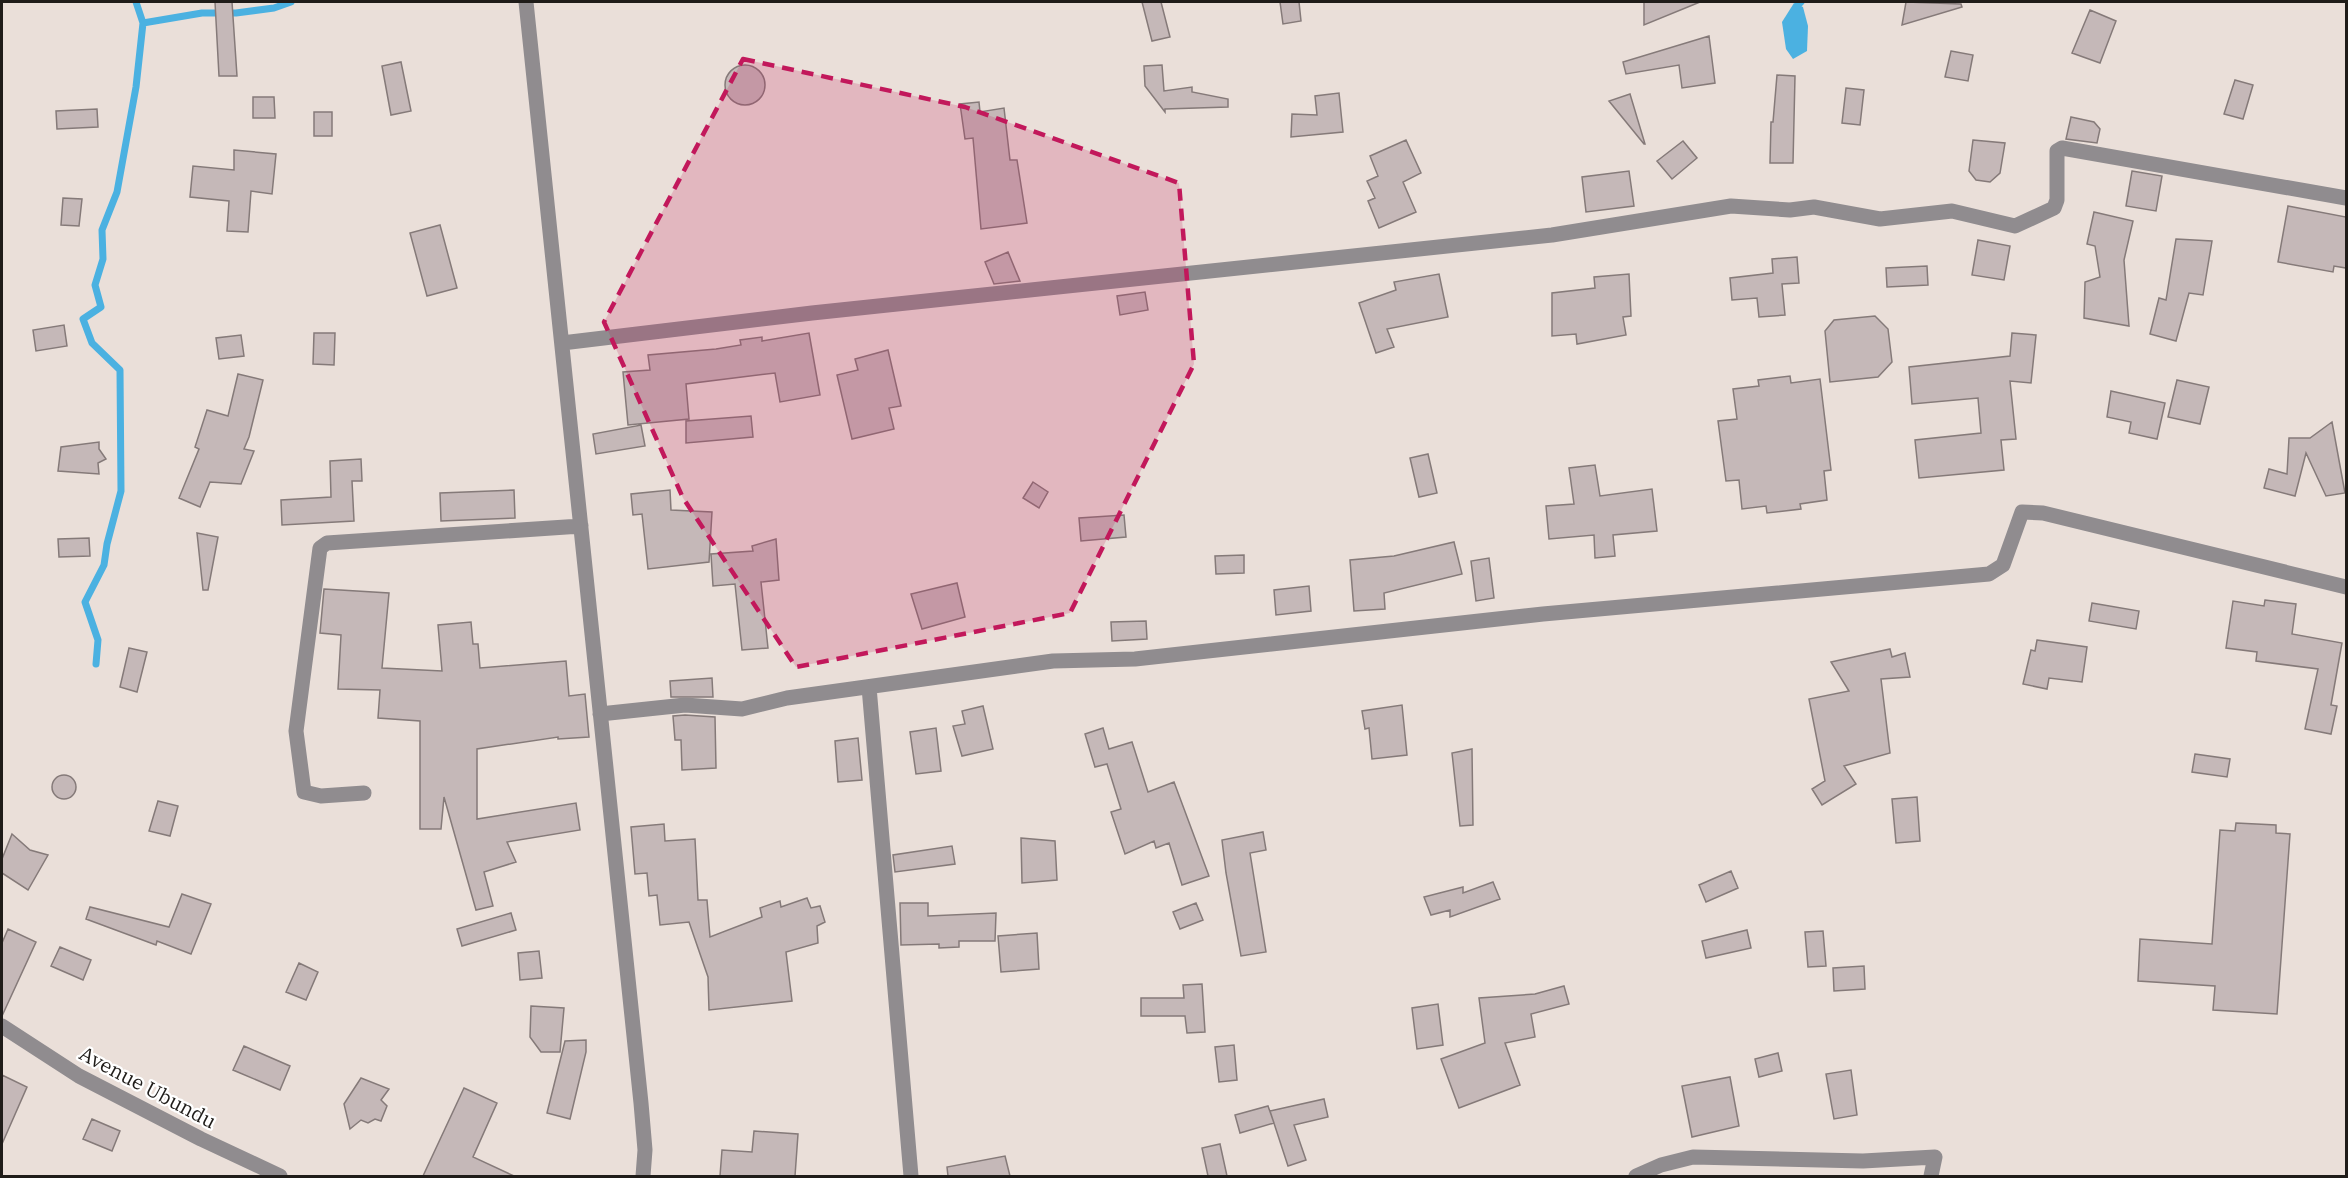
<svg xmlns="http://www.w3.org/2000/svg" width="2348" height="1178" viewBox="0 0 2348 1178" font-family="'IBM Plex Serif',serif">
<rect width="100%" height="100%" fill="#eadfd9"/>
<path fill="#4bb1e1" d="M 1794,3 L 1803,7 L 1808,26 L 1807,51 L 1793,59 L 1786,49 L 1782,22 Z"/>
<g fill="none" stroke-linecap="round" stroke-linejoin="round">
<path stroke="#4bb1e1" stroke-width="7" d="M 1798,5 L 1801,2
M 143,23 L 202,13 L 236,13 L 274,8 L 291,2
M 96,664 L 98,640 L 85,602 L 104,565 L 107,544 L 121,491 L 120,370 L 92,343 L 83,319 L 101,307 L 95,285 L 103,259 L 102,230 L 117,192 L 136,87 L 143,23 L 136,2"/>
</g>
<path fill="#c5b8b8" stroke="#857a79" stroke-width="1.5" d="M 215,2 L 232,2 L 237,76 L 219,76 Z
M 1142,2 L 1161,2 L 1170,37 L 1152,41 Z
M 1280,2 L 1299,2 L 1301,21 L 1283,24 Z
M 1644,2 L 1700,2 L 1644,25 Z
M 1906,2 L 1961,4 L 1962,7 L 1902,25 Z
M 2090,10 L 2116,21 L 2100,63 L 2072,53 Z
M 1709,36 L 1715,83 L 1682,88 L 1679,65 L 1626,74 L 1623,62 Z
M 1951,51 L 1973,55 L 1968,81 L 1945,77 Z
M 401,62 L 411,111 L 391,115 L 382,66 Z
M725 85a20 20 0 1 1 40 0a20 20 0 1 1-40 0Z
M 1162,65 L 1164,91 L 1192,87 L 1192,92 L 1228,99 L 1228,107 L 1165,109 L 1165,112 L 1145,86 L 1144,66 Z
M 1777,75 L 1795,76 L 1793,163 L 1770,163 L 1771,122 L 1773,122 Z
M 2235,80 L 2253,85 L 2243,119 L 2224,114 Z
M 1846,88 L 1864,90 L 1860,125 L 1842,123 Z
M 1339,93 L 1343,132 L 1291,137 L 1292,114 L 1317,115 L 1315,96 Z
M 1630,94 L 1645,144 L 1644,144 L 1609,101 Z
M 253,97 L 274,97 L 275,118 L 253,118 Z
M 979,102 L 980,112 L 1004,108 L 1010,160 L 1017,160 L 1027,223 L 981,229 L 973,138 L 965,139 L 960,104 Z
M 97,109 L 98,127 L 57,129 L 56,111 Z
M 314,112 L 332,112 L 332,136 L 314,136 Z
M 2071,117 L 2094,122 L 2100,129 L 2097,143 L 2066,139 Z
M 1406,140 L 1421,173 L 1403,182 L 1416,212 L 1379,228 L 1368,201 L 1375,198 L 1367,181 L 1378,176 L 1370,156 Z
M 1973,140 L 2005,143 L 2000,173 L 1990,182 L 1976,180 L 1969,171 Z
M 1683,141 L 1697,158 L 1672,179 L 1657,161 Z
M 234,150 L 276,154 L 272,194 L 251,191 L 248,232 L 227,231 L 229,201 L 190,197 L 193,166 L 234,170 Z
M 1629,171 L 1634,206 L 1586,212 L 1582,177 Z
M 2132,171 L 2162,176 L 2156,211 L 2126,206 Z
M 63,198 L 82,199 L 79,226 L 61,225 Z
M 2288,206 L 2346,217 L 2346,268 L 2334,266 L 2333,272 L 2278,262 Z
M 2094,212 L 2133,221 L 2124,260 L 2129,326 L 2084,318 L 2085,282 L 2100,277 L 2095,246 L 2087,244 Z
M 440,225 L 457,288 L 427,296 L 410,233 Z
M 2176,239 L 2212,241 L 2203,295 L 2189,293 L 2176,341 L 2150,334 L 2159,298 L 2166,300 Z
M 1978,240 L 2010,246 L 2004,280 L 1972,275 Z
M 1008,252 L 1020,281 L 994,284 L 985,262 Z
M 1797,257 L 1799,283 L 1782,284 L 1785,315 L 1759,317 L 1757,298 L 1732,300 L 1730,278 L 1773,273 L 1772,259 Z
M 1927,266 L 1928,285 L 1887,287 L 1886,268 Z
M 1439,274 L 1448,317 L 1387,329 L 1394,347 L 1376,353 L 1359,303 L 1396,290 L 1394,282 Z
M 1629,274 L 1631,316 L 1623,317 L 1626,335 L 1577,344 L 1576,334 L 1552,336 L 1552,293 L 1595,288 L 1594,277 Z
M 1145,292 L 1148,310 L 1120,315 L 1117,296 Z
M 1875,316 L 1888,329 L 1892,362 L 1878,377 L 1830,382 L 1825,331 L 1834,320 Z
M 64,325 L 67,346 L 36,351 L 33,330 Z
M 314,333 L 335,333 L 334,365 L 313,364 Z
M 809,333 L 820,395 L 780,402 L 775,373 L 686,384 L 689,419 L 628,425 L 623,372 L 650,370 L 648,355 L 716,349 L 741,345 L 740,340 L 762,337 L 762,341 Z
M 2012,333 L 2036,335 L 2031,383 L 2010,381 L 2016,439 L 2001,440 L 2004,470 L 1919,478 L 1915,440 L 1981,433 L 1978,398 L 1912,404 L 1909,367 L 2010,356 Z
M 241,335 L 244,356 L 219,359 L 216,338 Z
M 888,350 L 901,406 L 889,408 L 894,429 L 852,439 L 837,375 L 858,370 L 855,359 Z
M 238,374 L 263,380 L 249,437 L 244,449 L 254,451 L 241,484 L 210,482 L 200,507 L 179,498 L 199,449 L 195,447 L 207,410 L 228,416 Z
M 1790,376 L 1791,383 L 1820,379 L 1831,470 L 1824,471 L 1827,500 L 1800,504 L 1801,509 L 1767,513 L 1766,506 L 1742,509 L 1739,480 L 1726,481 L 1718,421 L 1737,419 L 1733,389 L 1759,386 L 1758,380 Z
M 2177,380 L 2209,387 L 2200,424 L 2168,417 Z
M 2111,391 L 2165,403 L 2157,439 L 2129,433 L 2131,422 L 2107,417 Z
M 751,416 L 753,437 L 686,443 L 686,421 Z
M 2332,422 L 2345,493 L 2326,496 L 2306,453 L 2295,496 L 2264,488 L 2269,469 L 2287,474 L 2289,438 L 2310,438 Z
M 641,425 L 645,446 L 596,454 L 593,434 Z
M 99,442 L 99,449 L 106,459 L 98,463 L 99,474 L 58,471 L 61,447 Z
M 1428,454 L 1437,493 L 1419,497 L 1410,458 Z
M 361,459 L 362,481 L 352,481 L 354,521 L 282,525 L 281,500 L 331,497 L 330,461 Z
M 1595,465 L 1600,496 L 1652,489 L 1657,531 L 1613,535 L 1615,556 L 1595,558 L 1594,535 L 1549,539 L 1546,506 L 1574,504 L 1569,468 Z
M 1033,482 L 1048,492 L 1039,508 L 1023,498 Z
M 514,490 L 515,518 L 441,521 L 440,493 Z
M 670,490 L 671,510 L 712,512 L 709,562 L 648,569 L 642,514 L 633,515 L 631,494 Z
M 1124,515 L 1126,537 L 1081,541 L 1079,518 Z
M 197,533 L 218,537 L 208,590 L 203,590 Z
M 89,538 L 90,556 L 59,557 L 58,539 Z
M 776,539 L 779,580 L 761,582 L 768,648 L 742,650 L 735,584 L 713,586 L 711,554 L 753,551 L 752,546 Z
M 1454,542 L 1462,574 L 1384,593 L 1385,609 L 1354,611 L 1350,560 L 1394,556 Z
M 1244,555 L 1244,573 L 1216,574 L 1215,556 Z
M 1489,558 L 1494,598 L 1476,601 L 1471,561 Z
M 957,583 L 965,617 L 922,629 L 911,594 Z
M 1309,586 L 1311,611 L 1276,615 L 1274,590 Z
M 324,589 L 389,593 L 382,668 L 442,671 L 438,625 L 471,622 L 473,644 L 478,644 L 480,668 L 566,661 L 569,696 L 585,694 L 589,737 L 558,739 L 558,737 L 477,749 L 477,819 L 576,803 L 580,830 L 507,842 L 516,862 L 484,872 L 493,906 L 476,910 L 444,797 L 441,829 L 420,829 L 420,721 L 378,718 L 380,690 L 338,689 L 341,635 L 320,633 Z
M 2265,600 L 2296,604 L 2292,634 L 2342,643 L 2331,705 L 2337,706 L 2331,734 L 2305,729 L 2318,669 L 2256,661 L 2257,652 L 2226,648 L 2233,601 L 2264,606 Z
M 2092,603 L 2139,611 L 2136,629 L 2089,621 Z
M 1146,621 L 1147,639 L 1112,641 L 1111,622 Z
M 2037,640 L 2087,647 L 2082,682 L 2049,678 L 2047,689 L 2023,684 L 2031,650 L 2035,651 Z
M 129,648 L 147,652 L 137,692 L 120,687 Z
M 1890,649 L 1892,657 L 1905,653 L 1910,677 L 1881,679 L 1890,753 L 1844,766 L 1856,784 L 1822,805 L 1812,789 L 1825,781 L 1809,699 L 1849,691 L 1831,662 Z
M 712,678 L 713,697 L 671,697 L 670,681 Z
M 1402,705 L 1407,755 L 1372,759 L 1369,728 L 1365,729 L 1362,711 Z
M 983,706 L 993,749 L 962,756 L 953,726 L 965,724 L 962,711 Z
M 685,715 L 715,717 L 716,768 L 682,770 L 681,740 L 675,740 L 673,716 Z
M 936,728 L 941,771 L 916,774 L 910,732 Z
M 1103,728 L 1109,749 L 1132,742 L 1148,792 L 1174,782 L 1209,876 L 1182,885 L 1169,843 L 1156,848 L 1154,841 L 1125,854 L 1111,812 L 1121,809 L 1107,764 L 1095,767 L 1085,734 Z
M 858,738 L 862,780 L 838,782 L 835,741 Z
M 1472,749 L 1473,825 L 1460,826 L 1452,753 Z
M 2195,754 L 2230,759 L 2227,777 L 2192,772 Z
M52 787a12 12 0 1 1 24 0a12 12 0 1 1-24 0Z
M 1917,797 L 1920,841 L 1896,843 L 1892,799 Z
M 158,801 L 178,806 L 170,836 L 149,831 Z
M 2236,823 L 2276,825 L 2276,833 L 2290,834 L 2277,1014 L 2213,1010 L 2215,986 L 2138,981 L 2140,939 L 2212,944 L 2220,830 L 2235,831 Z
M 664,824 L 665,841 L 695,839 L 698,900 L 707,900 L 710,937 L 762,917 L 760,908 L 780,901 L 781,907 L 807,898 L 811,908 L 820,906 L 825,922 L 817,926 L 818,943 L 786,952 L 792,1001 L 709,1010 L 708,977 L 689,922 L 660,925 L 657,895 L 649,896 L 647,873 L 635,874 L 631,827 Z
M 1263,832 L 1266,850 L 1250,853 L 1266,952 L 1241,956 L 1226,873 L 1222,840 Z
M 12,834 L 30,850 L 48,855 L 28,890 L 2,873 L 2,859 Z
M 1021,838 L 1055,841 L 1057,880 L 1022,883 Z
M 952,846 L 955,864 L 895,872 L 893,855 Z
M 1731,871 L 1738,888 L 1706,902 L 1699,885 Z
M 1493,882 L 1500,899 L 1450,917 L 1450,910 L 1431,915 L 1424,897 L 1463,887 L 1463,893 Z
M 182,894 L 211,904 L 191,954 L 157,941 L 156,945 L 86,919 L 90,907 L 169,927 Z
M 900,903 L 928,903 L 928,916 L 996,913 L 995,941 L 959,941 L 959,947 L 939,948 L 939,944 L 901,945 Z
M 1196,903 L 1203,920 L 1180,929 L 1173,912 Z
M 511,913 L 516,930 L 462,946 L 457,929 Z
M 8,929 L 36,942 L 2,1016 L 2,943 Z
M 1747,930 L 1751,948 L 1706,958 L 1702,941 Z
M 1823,931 L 1826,966 L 1808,967 L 1805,932 Z
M 1037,933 L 1039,969 L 1001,972 L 998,936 Z
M 60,947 L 91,960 L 83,980 L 51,966 Z
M 539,951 L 542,978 L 520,980 L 518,953 Z
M 299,963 L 318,972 L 306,1000 L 286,992 Z
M 1864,966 L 1865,989 L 1834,991 L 1833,968 Z
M 1202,984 L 1205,1032 L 1187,1033 L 1185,1016 L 1141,1016 L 1141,998 L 1184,998 L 1183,985 Z
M 1564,986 L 1569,1004 L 1531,1014 L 1535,1037 L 1505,1043 L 1520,1085 L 1459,1108 L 1441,1059 L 1485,1043 L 1479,998 L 1535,994 Z
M 1438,1004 L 1443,1045 L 1417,1049 L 1412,1008 Z
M 531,1006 L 564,1008 L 560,1052 L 541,1052 L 530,1037 Z
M 586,1040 L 586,1052 L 570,1119 L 547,1113 L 565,1041 Z
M 1234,1045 L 1237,1080 L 1219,1082 L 1215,1047 Z
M 244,1046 L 290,1066 L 280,1090 L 233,1070 Z
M 1778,1053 L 1782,1071 L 1759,1077 L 1755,1059 Z
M 1851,1070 L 1857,1115 L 1834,1119 L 1826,1074 Z
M 2,1075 L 27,1087 L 2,1144 Z
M 1730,1077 L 1739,1126 L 1692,1137 L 1682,1086 Z
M 361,1078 L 389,1089 L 381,1100 L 387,1106 L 381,1121 L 375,1119 L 368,1123 L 361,1120 L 350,1129 L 344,1104 Z
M 464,1088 L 497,1103 L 473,1157 L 514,1176 L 423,1176 Z
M 1324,1099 L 1328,1117 L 1294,1125 L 1306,1160 L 1288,1166 L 1270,1111 Z
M 1268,1106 L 1274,1123 L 1240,1133 L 1235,1115 Z
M 92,1119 L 120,1131 L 112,1151 L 83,1139 Z
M 754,1131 L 798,1134 L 795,1176 L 720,1176 L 722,1150 L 752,1152 Z
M 1220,1144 L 1227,1176 L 1208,1176 L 1202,1148 Z
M 1005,1156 L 1010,1176 L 948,1176 L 947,1167 Z"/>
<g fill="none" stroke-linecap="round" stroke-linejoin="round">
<path stroke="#908c8f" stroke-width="15" d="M 526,2 L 641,1103 L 645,1150 L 643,1176
M 562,343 L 812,313 L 1552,235 L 1731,206 L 1790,210 L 1814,207 L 1880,219 L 1952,211 L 2015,226 L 2054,208 L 2057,200 L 2057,151 L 2062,148 L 2346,198
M 869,687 L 911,1176
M 600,714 L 685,705 L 742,709 L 787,698 L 1053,661 L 1135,659 L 1543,614 L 1989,574 L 2003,565 L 2022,512 L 2043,513 L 2346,587
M 364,793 L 321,796 L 304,792 L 296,731 L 320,548 L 327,543 L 581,526
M 2,1026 L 79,1076 L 201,1139 L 280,1176
M 1636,1176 L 1661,1165 L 1693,1157 L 1863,1161 L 1935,1157 L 1931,1176"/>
</g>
<path fill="#c2185b" fill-opacity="0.2" stroke="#c2185b" stroke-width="4.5" stroke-dasharray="12 8" stroke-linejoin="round" d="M 743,59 L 965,107 L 1179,183 L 1194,364 L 1070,613 L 796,667 L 683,498 L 604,322 Z"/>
<g text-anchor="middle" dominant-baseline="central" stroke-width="4.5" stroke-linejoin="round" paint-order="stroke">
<g font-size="20" fill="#1f1c19" stroke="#fff">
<text transform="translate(148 1087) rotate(28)">Avenue Ubundu</text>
</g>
</g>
<rect width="2348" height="1178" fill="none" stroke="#1f1c19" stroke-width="6"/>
</svg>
